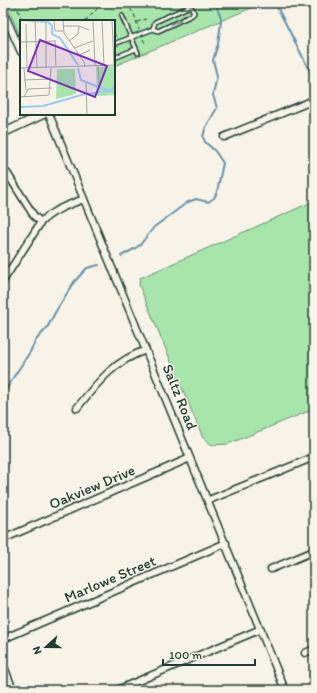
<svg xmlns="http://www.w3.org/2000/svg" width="317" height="693" viewBox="0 0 317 693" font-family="Itim,sans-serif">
<rect width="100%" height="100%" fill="#f7f3e8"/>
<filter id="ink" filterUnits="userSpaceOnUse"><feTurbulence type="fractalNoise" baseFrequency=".025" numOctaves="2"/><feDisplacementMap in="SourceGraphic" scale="8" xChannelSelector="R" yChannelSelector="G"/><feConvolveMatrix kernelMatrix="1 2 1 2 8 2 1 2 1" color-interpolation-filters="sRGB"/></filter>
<g filter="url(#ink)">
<path fill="#a7e5ab" stroke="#639170" d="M 6,3 L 263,3 L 114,66 L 114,21 L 21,21 L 21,39 Z
M 314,201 L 314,409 L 228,444 L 212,445 L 203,438 L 139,285 L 140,278 Z"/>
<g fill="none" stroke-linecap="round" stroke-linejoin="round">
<path stroke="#6991a8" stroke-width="2" d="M 275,3 L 314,79
M 121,256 L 134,249 L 140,245 L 154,227 L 188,202 L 196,199 L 208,202 L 214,198 L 217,192 L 223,163 L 215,151 L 205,142 L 203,137 L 205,129 L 217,108 L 213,95 L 217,76 L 213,60 L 218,44 L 221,22 L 221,18 L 217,8 L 217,3
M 3,396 L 11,381 L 30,352 L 36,340 L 47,328 L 56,311 L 74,282 L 87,268 L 99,265"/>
<g stroke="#1f3d34" stroke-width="6">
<path id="service" d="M 122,16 L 138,53
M 114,44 L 153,29 L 158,31 L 192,15 L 194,13 L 192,8 L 188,7 L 155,22 L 153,29
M 114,58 L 136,49"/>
</g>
<g stroke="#1f3d34" stroke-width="9">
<path id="minor" d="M 3,11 L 21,52
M 49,114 L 285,690
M 224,137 L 314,100
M 7,173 L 34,216 L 41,222
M 3,281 L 41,222 C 53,210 68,205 84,199
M 77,408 C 98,382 114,361 146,350
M 209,500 L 314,457
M 3,539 L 190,458
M 271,569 L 314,551
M 3,639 L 226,543
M 305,653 L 314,649
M 3,664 L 13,690
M 117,690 L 261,629"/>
</g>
<g stroke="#1f3d34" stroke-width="10">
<path id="tertiary" d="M 3,133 L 44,114"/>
</g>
<path stroke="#1f3d34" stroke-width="1" stroke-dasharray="4 3" stroke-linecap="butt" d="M 15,3 L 23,21
M 126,3 L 134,14 L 139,30
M 85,21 L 103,3
M 137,22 L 146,19
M 114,33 L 116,37
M 143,39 L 146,45"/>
<use href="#service" stroke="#f7f3e8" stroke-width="3"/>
<use href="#minor" stroke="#f7f3e8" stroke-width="6"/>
<use href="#tertiary" stroke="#f7f3e8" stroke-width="7"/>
</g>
<defs><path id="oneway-solid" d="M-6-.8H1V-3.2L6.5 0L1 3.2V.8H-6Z"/></defs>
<use fill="#8b988e" href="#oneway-solid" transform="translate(176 22) rotate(-24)"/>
</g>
<g text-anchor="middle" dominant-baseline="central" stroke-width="3" stroke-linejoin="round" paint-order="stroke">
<g font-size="15" fill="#1f3d34" stroke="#f7f3e8">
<text transform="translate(180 397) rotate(68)">Saltz Road</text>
<text transform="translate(92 487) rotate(-23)">Oakview Drive</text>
<text transform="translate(110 579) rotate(-23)">Marlowe Street</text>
</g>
</g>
<g transform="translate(20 20)">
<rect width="95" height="95" fill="#f7f3e8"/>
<path d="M 95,46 L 95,75 L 77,76 L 76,47 ZM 37,49 L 55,49 L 56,74 L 36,79 Z" fill="#a7e5ab"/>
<path fill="none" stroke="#9ac9f5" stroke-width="2" d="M 0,0 L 28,2 L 32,6 L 32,14 L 40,18 L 58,45M 58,48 L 61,60 L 89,71M 67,74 L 90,71 L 95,67M 1,87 L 23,86 L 65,74"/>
<path fill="none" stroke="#a1aaa0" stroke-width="1" d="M 15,0 L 17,48M 34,0 L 35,11 L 43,11M 43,0 L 44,13 L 64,42 L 65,47M 73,0 L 75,46M 82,0 L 84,46M 92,0 L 94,45M 6,4 L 7,48M 43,6 L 59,6 L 69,10M 35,20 L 36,47M 49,21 L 58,14 L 59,6M 0,22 L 35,21M 54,28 L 73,21M 59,35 L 70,30M 78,46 L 79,64M 0,48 L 95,45M 4,48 L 6,70M 26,48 L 26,3M 4,60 L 31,59M 66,63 L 67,95M 0,77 L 29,75 L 31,48M 4,77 L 8,69 L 32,68"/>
<path fill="#7b2cbf" fill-opacity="0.15" stroke="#7b2cbf" stroke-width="2" d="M 20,20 L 87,46 L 75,77 L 8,51 Z"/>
<rect width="95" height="95" fill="none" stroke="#1f3d34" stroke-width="2"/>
</g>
<rect width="317" height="693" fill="none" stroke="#f7f3e8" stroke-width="16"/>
<rect x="8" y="8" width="301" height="677" fill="none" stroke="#1f3d34" stroke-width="1.5" filter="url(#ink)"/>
<g transform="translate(46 647) rotate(249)" stroke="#f7f3e8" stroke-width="3" paint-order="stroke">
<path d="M0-3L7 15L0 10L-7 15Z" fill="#1f3d34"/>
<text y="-6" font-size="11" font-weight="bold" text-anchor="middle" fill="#1f3d34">N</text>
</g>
<path d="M163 659v6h92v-6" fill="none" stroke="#1f3d34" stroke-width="2"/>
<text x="169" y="659" font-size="12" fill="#1f3d34" stroke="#f7f3e8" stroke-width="3" paint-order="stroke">100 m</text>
</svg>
